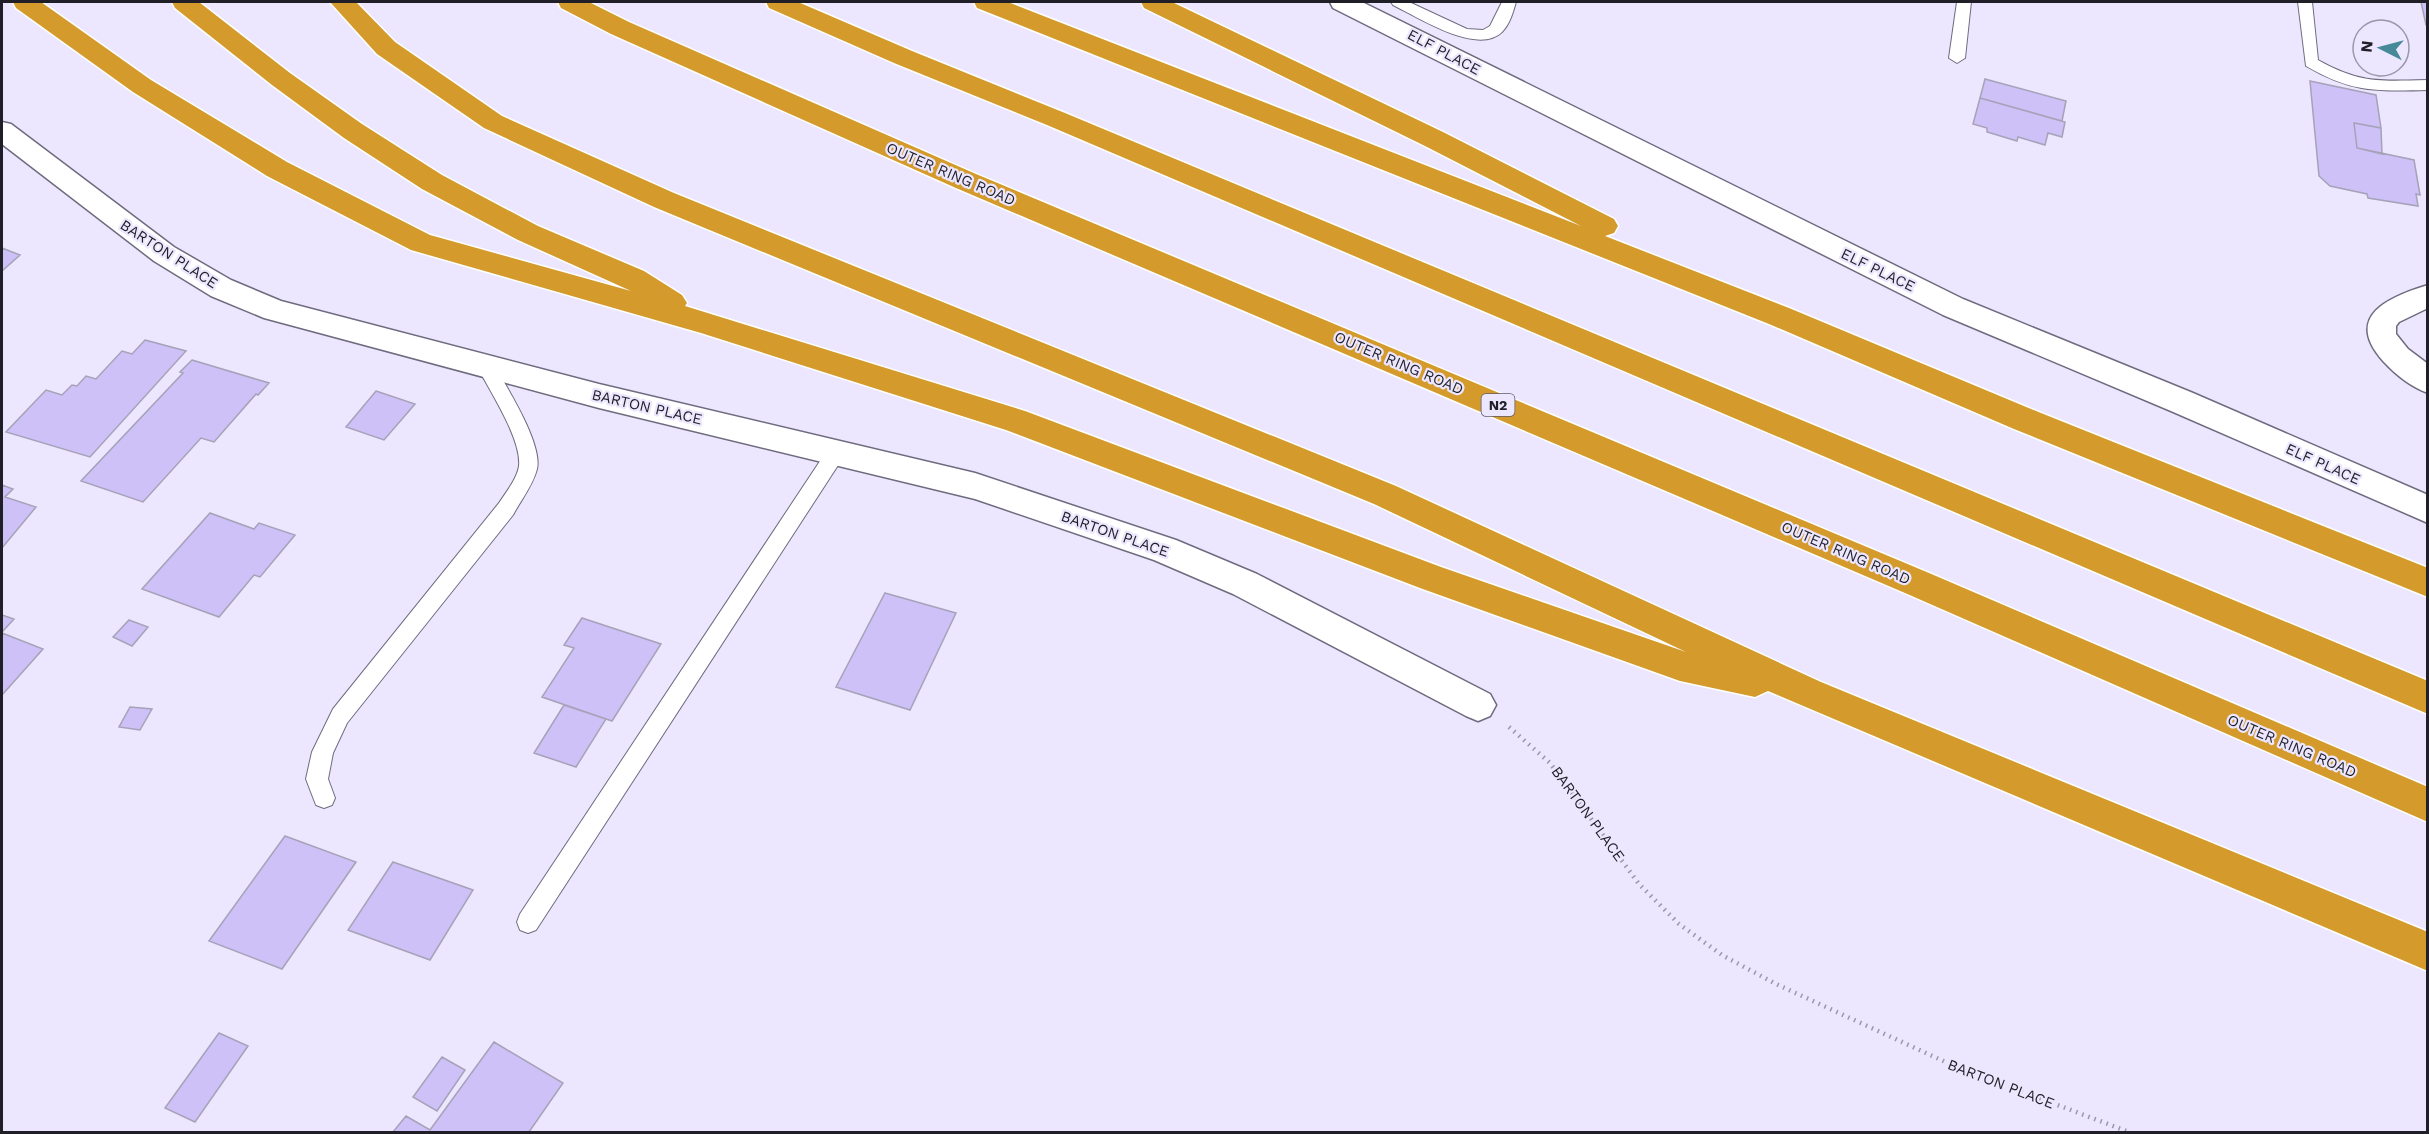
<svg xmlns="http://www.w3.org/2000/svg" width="2429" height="1134" viewBox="0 0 2429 1134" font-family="'Work Sans',sans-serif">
<rect width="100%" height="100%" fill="#ece7fe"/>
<path fill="#cdc1f7" stroke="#a6a2b8" stroke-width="1.5" d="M 2421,2 L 2428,2 L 2428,26 L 2426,25 Z
M 1985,79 L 2066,101 L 2062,121 L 1980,98 Z
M 2310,81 L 2376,95 L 2381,128 L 2354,123 L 2357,148 L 2414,160 L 2420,195 L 2416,194 L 2418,206 L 2368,198 L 2367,194 L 2330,186 L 2319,176 Z
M 1980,98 L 2065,122 L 2062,137 L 2048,133 L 2045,145 L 2018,137 L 2017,141 L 1987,132 L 1987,128 L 1973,124 Z
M 2354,123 L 2381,128 L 2382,154 L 2357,148 Z
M 2,248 L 20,255 L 2,271 Z
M 145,340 L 186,351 L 90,457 L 6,432 L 46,390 L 62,395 L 72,385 L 77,386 L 86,376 L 96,379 L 122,351 L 132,354 Z
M 192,360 L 269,383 L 258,395 L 256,394 L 214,442 L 201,438 L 143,502 L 81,481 L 183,373 L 180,372 Z
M 376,391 L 415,404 L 384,440 L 346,427 Z
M 2,485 L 13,489 L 5,497 L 36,507 L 2,548 Z
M 210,513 L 254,529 L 259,523 L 295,535 L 260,577 L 254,575 L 219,617 L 142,589 Z
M 885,593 L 956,613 L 910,710 L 836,687 Z
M 2,615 L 14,619 L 2,632 Z
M 582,618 L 661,644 L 612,721 L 542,697 L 574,648 L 564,645 Z
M 129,620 L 148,627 L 132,646 L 113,637 Z
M 2,633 L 43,649 L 2,695 Z
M 564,705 L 606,719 L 576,767 L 534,753 Z
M 130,707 L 152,709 L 140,730 L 119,727 Z
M 285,836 L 356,862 L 282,969 L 209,941 Z
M 393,862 L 473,890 L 430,960 L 348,930 Z
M 219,1033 L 248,1046 L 195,1122 L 165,1108 Z
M 494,1042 L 563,1083 L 529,1132 L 393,1132 L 406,1116 L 430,1130 Z
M 442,1057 L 465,1070 L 437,1111 L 413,1097 Z"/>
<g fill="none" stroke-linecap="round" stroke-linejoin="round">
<g stroke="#6f6b7f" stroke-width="2">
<path id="service" d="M 1391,2 L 1409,2 L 1467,29 L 1483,30 L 1490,26 L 1502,2 L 1516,2 C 1513,12 1510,24 1502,32 C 1477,56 1418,17 1393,5 Z
M 1957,2 L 1971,2 L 1965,58 L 1957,63 L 1949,58 Z
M 2298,2 L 2312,2 L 2318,60 C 2361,84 2380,81 2428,80 L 2428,90 C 2375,91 2352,93 2306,66 Z
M 486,359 L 492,361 C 505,385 543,443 537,469 C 533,485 521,500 513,515 L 347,723 L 333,753 L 328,779 L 335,798 L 332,805 L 324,808 L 316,805 L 306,779 L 312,752 L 333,709 L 499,503 C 506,492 517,479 519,466 C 522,439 489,390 477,366 L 480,361 Z
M 837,443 L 844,446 L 846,451 L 844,456 L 536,930 L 528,933 L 520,930 L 517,922 L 520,914 L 830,446 Z"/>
</g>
<g stroke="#6f6b7f" stroke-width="3">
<path id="minor" d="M 1330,2 L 1362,2 L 1963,299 L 2193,393 L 2428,495 L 2428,523 L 2171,411 L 1943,315 L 1333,8 Z
M 2,122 L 11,124 L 174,247 L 231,280 L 281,301 L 599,384 L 975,473 L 1176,540 L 1257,574 L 1490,694 L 1496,705 L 1490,716 L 1478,721 L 1466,716 L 1233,594 L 1154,560 L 975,499 L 599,408 L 264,318 L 211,296 L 154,261 L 2,144 Z
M 2428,285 L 2428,308 L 2399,322 L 2396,326 L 2396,334 L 2408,349 L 2428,364 L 2428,393 C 2411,387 2395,374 2383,361 C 2343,316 2389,297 2428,285 Z"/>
</g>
<g stroke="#fff" stroke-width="3">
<path id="motorway" d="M 13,2 L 41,2 L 151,80 L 287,162 L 430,235 L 631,291 L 518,240 L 422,189 L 344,138 L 272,85 L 175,8 L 172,2 L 199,2 L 290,73 L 362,124 L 442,175 L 538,226 L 644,271 L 682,295 L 687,303 L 685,306 L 1025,411 L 1441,567 L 1686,652 L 1374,504 L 654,207 L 484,128 L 377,54 L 330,2 L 356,2 L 395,42 L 502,116 L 674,193 L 1396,486 L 1821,682 L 2428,932 L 2428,971 L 1768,691 L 1755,697 L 1680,681 L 1420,588 L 1006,430 L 701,333 L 411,250 L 267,176 L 133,92 L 16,8 Z
M 558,2 L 589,2 L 629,22 L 976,174 L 1929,573 L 2428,787 L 2428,822 L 1905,593 L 956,188 L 611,34 L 561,8 Z
M 766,2 L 798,2 L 912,51 L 1065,113 L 2428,681 L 2428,714 L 1047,125 L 894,63 L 769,8 Z
M 974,2 L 1008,2 L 1581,226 L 1425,146 L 1144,8 L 1141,2 L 1172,2 L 1443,132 L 1614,219 L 1618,226 L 1614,233 L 1605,236 L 1789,308 L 2036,411 L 2428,568 L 2428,597 L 2014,429 L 1769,324 L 977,8 Z"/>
</g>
<path stroke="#9b97a8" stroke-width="4.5" stroke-dasharray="1.5 5" stroke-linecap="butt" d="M 1509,727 L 1550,763 L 1639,884 L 1679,924 L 1722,955 L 1776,984 L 1952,1065 L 2129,1132"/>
<use href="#service" fill="#fff" fill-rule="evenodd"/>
<use href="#minor" fill="#fff" fill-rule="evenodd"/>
<use href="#motorway" fill="#d49b2c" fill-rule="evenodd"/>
</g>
<g text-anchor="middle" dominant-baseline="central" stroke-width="4.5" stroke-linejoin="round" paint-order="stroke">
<rect fill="#ece7fe" stroke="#5d5b68" stroke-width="1.5" x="1481.5" y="394" width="33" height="22" rx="4.5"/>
<g font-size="14" font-weight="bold" fill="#201f27">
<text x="1498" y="405">N2</text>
</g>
<g font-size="15" fill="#201f27" stroke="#ece7fe">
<text transform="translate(1444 52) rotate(28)">ELF PLACE</text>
<text transform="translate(951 174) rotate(23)">OUTER RING ROAD</text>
<text transform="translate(169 254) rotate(33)">BARTON PLACE</text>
<text transform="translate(1878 270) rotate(26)">ELF PLACE</text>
<text transform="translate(1399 363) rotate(23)">OUTER RING ROAD</text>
<text transform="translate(647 407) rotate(13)">BARTON PLACE</text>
<text transform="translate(2323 464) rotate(24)">ELF PLACE</text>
<text transform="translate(1115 534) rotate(19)">BARTON PLACE</text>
<text transform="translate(1846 553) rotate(23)">OUTER RING ROAD</text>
<text transform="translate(2292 746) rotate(23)">OUTER RING ROAD</text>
<text transform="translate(1588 814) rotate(54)">BARTON PLACE</text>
<text transform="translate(2001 1084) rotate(21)">BARTON PLACE</text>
</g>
</g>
<rect width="2429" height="1134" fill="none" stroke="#201f27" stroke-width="6"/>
<g transform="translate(2381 48) rotate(276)"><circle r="28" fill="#ece7fe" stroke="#9a97a8" stroke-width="1.5"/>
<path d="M0-4.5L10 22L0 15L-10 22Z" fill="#468999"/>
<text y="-9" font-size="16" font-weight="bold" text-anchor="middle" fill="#201f27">N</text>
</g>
</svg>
